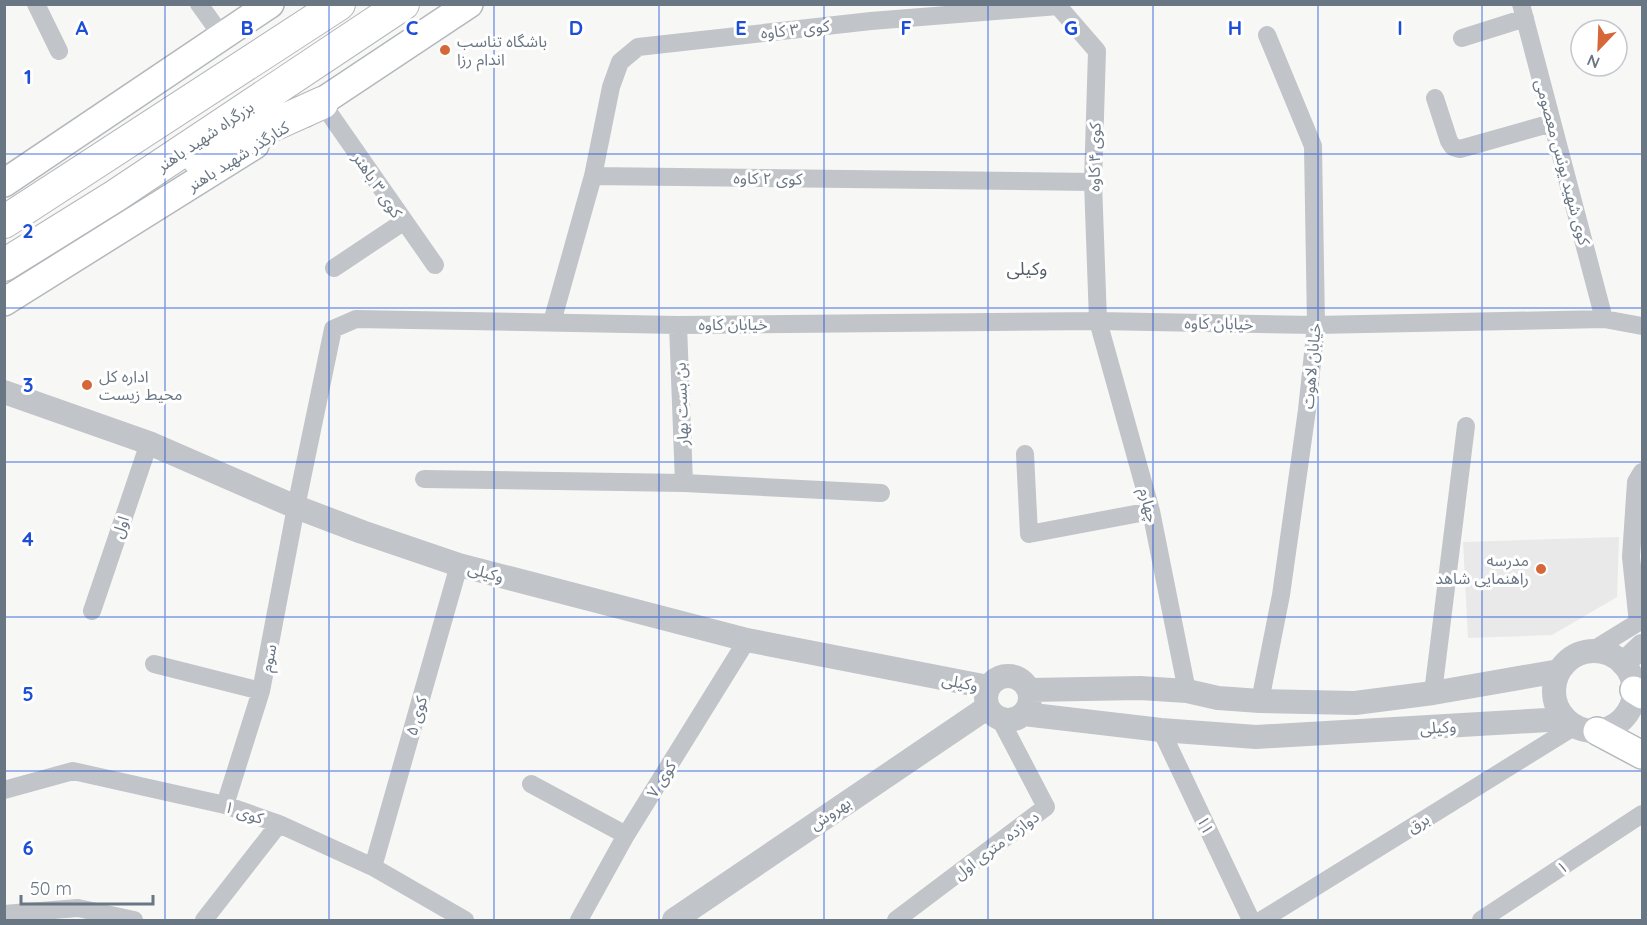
<svg xmlns="http://www.w3.org/2000/svg" width="1647" height="925" viewBox="0 0 1647 925" font-family="Quicksand,'Noto Sans Arabic',sans-serif">
<rect width="100%" height="100%" fill="#f7f8f5"/>
<path fill="#e8e9e8" d="M 1619,537 L 1617,597 L 1552,635 L 1468,638 L 1463,542 Z"/>
<g fill="none" stroke-linecap="round" stroke-linejoin="round">
<g stroke="#b4b8bd" stroke-width="30">
<path id="secondary" d="M 305,113 L 469,4
M 4,183 L 270,4
M 4,302 L 255,145
M 1634,690 L 1642,695
M 1597,731 L 1642,755"/>
</g>
<g stroke="#b4b7bb" stroke-width="34">
<path id="trunk" d="M 198,159 L 322,103
M 4,222 L 339,4
M 4,265 L 115,196 L 403,4"/>
</g>
<path stroke="#c1c4c8" stroke-width="18" d="M 36,4 L 59,51
M 199,4 L 222,36
M 1521,4 L 1604,319
M 1462,38 L 1525,18
M 1435,98 L 1449,141 L 1453,147 L 1460,149 L 1552,123
M 322,103 L 435,265
M 593,176 L 611,87 L 620,62 L 638,47 L 871,21 L 1058,6 L 1097,51 L 1093,182 L 1098,321 L 1151,511 L 1187,691
M 334,268 L 403,222
M 552,322 L 593,176 L 1093,182
M 678,325 L 684,483
M 1025,454 L 1029,534 L 1151,511
M 424,479 L 684,483 L 881,493
M 92,611 L 149,443
M 1638,623 L 1631,557 L 1636,482 L 1642,472
M 1590,652 L 1642,620
M 154,664 L 261,691
M 1433,693 L 1466,426
M 1260,701 L 1281,595 L 1307,410 L 1316,325 L 1313,146 L 1267,35
M 1161,730 L 1251,920
M 531,784 L 626,835
M 4,790 L 73,771 L 225,805 L 279,824 L 373,867 L 465,920
M 225,805 L 261,691 L 296,507 L 333,329 L 356,319 L 678,325 L 1098,321 L 1316,325 L 1604,319 L 1642,326
M 373,867 L 459,565
M 4,914 L 78,908 L 134,920
M 204,920 L 279,824
M 579,920 L 626,835 L 747,640
M 896,920 L 1046,807 L 1000,719
M 1262,920 L 1575,726
M 1481,920 L 1642,814"/>
<path stroke="#c1c4c8" stroke-width="24" d="M 4,392 L 149,443 L 296,507 L 362,532 L 459,565 L 747,640 L 988,687
M1554 691a40 40 0 1 1 80 0a40 40 0 1 1-80 0Z
M 1623,664 L 1642,646
M986 698a22 22 0 1 1 44 0a22 22 0 1 1-44 0Z
M 1029,690 L 1140,688 L 1187,691 L 1218,698 L 1260,701 L 1355,703 L 1433,693 L 1559,671
M 1024,714 L 1161,730 L 1256,737 L 1565,719
M 674,920 L 988,707"/>
<use href="#secondary" stroke="#fff" stroke-width="27"/>
<use href="#trunk" stroke="#fff" stroke-width="32"/>
</g>
<path fill="none" stroke="#1d4ed8" stroke-width="1.5" stroke-opacity="0.55" d="M 165,4 L 165,920M 329,4 L 329,920M 494,4 L 494,920M 659,4 L 659,920M 824,4 L 824,920M 988,4 L 988,920M 1153,4 L 1153,920M 1318,4 L 1318,920M 1482,4 L 1482,920M 4,154 L 1642,154M 4,308 L 1642,308M 4,462 L 1642,462M 4,617 L 1642,617M 4,771 L 1642,771"/>
<g fill="#d56738" stroke="#fff" stroke-width="2">
<circle cx="445" cy="50" r="6"/>
<circle cx="87" cy="385" r="6"/>
<circle cx="1541" cy="569" r="6"/>
</g>
<g text-anchor="middle" dominant-baseline="central" stroke-width="6" stroke-linejoin="round" paint-order="stroke">
<g font-size="16" fill="#697684" stroke="#fff">
<text transform="translate(795 29) rotate(-6)">کوی ۳ کاوه</text>
<text transform="translate(205 136) rotate(-34)">بزرگراه شهید باهنر</text>
<text transform="translate(238 156) rotate(-32)">کنارگذر شهید باهنر</text>
<text transform="translate(1094 157) rotate(-89)">کوی ۴ کاوه</text>
<text transform="translate(1563 162) rotate(75)">کوی شهید یونس معصومی</text>
<text transform="translate(768 178) rotate(1)">کوی ۲ کاوه</text>
<text transform="translate(378 185) rotate(56)">کوی ۳ باهنر</text>
<text transform="translate(1219 323) rotate(1)">خیابان کاوه</text>
<text x="733" y="324">خیابان کاوه</text>
<text transform="translate(1311 366) rotate(-85)">خیابان لاهوت</text>
<text transform="translate(681 404) rotate(-92)">بن بست بهار</text>
<text transform="translate(1149 505) rotate(76)">چهارم</text>
<text transform="translate(120 527) rotate(-71)">اول</text>
<text transform="translate(486 572) rotate(15)">وکیلی</text>
<text transform="translate(268 658) rotate(-79)">سوم</text>
<text transform="translate(960 682) rotate(11)">وکیلی</text>
<text transform="translate(416 716) rotate(-74)">کوی ۵</text>
<text transform="translate(1438 727) rotate(-4)">وکیلی</text>
<text transform="translate(661 779) rotate(-58)">کوی ۷</text>
<text transform="translate(244 812) rotate(19)">کوی ۱</text>
<text transform="translate(830 813) rotate(-34)">بهروش</text>
<text transform="translate(1418 823) rotate(-32)">برق</text>
<text transform="translate(1206 825) rotate(65)">۱۱</text>
<text transform="translate(996 845) rotate(-37)">دوازده متری اول</text>
<text transform="translate(1562 867) rotate(-33)">۱</text>
</g>
<g font-size="16" fill="#697684" stroke="#fff" text-anchor="start">
<text x="457" y="41">باشگاه تناسب<tspan x="457" dy="18">اندام رزا</tspan></text>
<text x="99" y="376">اداره کل<tspan x="99" dy="18">محیط زیست</tspan></text>
<text x="1529" y="560" text-anchor="end">مدرسه<tspan x="1529" dy="18">راهنمایی شاهد</tspan></text>
</g>
<g font-size="18" fill="#566069" stroke="#fff">
<text x="1027" y="268">وکیلی</text>
</g>
</g>
<g font-size="20" text-anchor="middle" font-weight="bold" fill="#1d4ed8" stroke="#fff" stroke-width="6" stroke-linejoin="round" paint-order="stroke">
<text x="82" y="35">A</text>
<text x="247" y="35">B</text>
<text x="412" y="35">C</text>
<text x="576" y="35">D</text>
<text x="741" y="35">E</text>
<text x="906" y="35">F</text>
<text x="1071" y="35">G</text>
<text x="1235" y="35">H</text>
<text x="1400" y="35">I</text>
<text x="28" y="84">1</text>
<text x="28" y="238">2</text>
<text x="28" y="392">3</text>
<text x="28" y="546">4</text>
<text x="28" y="701">5</text>
<text x="28" y="855">6</text>
</g>
<rect width="1647" height="925" fill="none" stroke="#697684" stroke-width="12"/>
<g transform="translate(1599 48) rotate(203)"><circle r="28" fill="#ffffff" stroke="#c3c8ce" stroke-width="1.5"/>
<path d="M0-4.5L10 22L0 15L-10 22Z" fill="#d56738"/>
<text y="-9" font-size="16" font-weight="bold" text-anchor="middle" fill="#697684">N</text>
</g>
<path d="M21 895v9h132v-9" fill="none" stroke="#697684" stroke-width="3"/>
<text x="30" y="895" font-size="18" fill="#697684" stroke="#ffffff" stroke-width="4.5" paint-order="stroke">50 m</text>
</svg>
